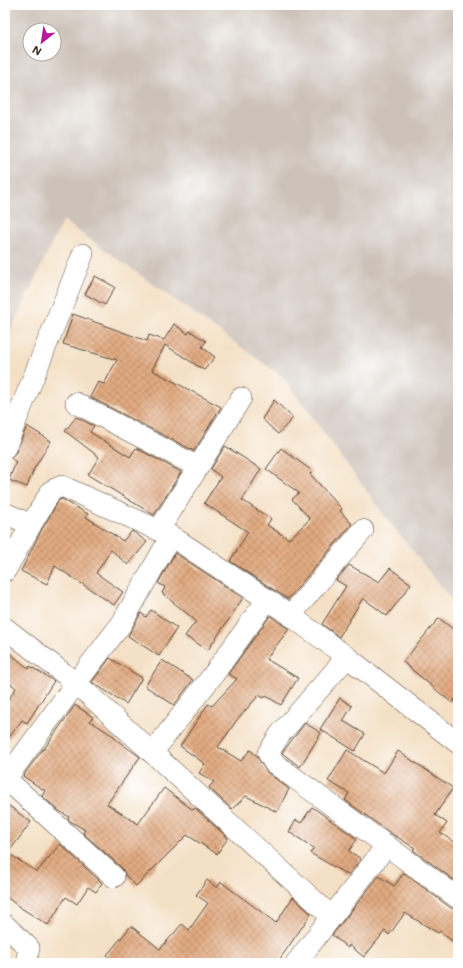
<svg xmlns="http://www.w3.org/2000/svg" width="463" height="968" viewBox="0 0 463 968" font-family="Mali,sans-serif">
<defs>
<pattern id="building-cross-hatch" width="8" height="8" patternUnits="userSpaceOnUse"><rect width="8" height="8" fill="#e2ab82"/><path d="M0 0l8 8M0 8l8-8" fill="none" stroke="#b88b6a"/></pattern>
</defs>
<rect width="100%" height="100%" fill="#fff"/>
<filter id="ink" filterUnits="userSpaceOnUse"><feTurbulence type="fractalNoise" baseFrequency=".025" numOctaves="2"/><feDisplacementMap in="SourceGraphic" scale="8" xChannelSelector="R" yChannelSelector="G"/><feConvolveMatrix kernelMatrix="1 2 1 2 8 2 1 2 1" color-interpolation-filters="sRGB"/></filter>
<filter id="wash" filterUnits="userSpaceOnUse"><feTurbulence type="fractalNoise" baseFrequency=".012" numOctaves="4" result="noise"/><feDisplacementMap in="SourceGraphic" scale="16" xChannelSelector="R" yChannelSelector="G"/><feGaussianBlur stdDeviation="0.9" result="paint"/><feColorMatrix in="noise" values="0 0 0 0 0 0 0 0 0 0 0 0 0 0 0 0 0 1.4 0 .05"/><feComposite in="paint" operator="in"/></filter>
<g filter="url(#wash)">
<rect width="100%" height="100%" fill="#f4e0c5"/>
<path fill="#cdc2b9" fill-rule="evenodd" d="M 5,5 L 458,5 L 458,608 L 388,520 L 283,377 L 63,220 L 5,342 ZM 30,30 L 54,30 L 54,54 L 30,54 Z"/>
<g id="blocks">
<path fill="url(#building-cross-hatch)" d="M 95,276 L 115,287 L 105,305 L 85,294 Z
M 73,314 L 147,341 L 149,335 L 164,340 L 174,324 L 188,334 L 190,331 L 206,341 L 202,347 L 215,357 L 204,370 L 165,345 L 152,370 L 221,407 L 194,451 L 90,397 L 98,382 L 104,384 L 117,360 L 63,344 Z
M 274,400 L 293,418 L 278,434 L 262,419 Z
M 76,417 L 94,426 L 90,432 L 130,457 L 136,448 L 181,472 L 154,515 L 88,475 L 99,457 L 65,431 Z
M 27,426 L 51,441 L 34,469 L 27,487 L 9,480 L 16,462 L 11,458 L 16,452 Z
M 225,446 L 261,469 L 242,500 L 271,519 L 267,525 L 289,539 L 310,519 L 292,499 L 299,493 L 266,469 L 281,448 L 312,471 L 310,474 L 342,509 L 340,511 L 352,524 L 288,599 L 230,561 L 248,532 L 204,503 L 221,477 L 211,469 Z
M 62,499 L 88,514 L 86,517 L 123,541 L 132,531 L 147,542 L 128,565 L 111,550 L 96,573 L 123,592 L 114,605 L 55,566 L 47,584 L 21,571 L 41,531 L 59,500 Z
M 175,553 L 243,598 L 208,650 L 185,636 L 196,621 L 162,593 L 165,587 L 158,583 Z
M 349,565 L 379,582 L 390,568 L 411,584 L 387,616 L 363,598 L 339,637 L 322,624 L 346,586 L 336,580 Z
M 151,610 L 177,628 L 159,656 L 128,636 L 141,613 L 146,617 Z
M 270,616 L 289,629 L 266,659 L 298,678 L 281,705 L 266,696 L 264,698 L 259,695 L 237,720 L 218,747 L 241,761 L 250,750 L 256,755 L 267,772 L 289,789 L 277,812 L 246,796 L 232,809 L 211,790 L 209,787 L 214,782 L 199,773 L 205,764 L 180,746 L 208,704 L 212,706 L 237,679 L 228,674 Z
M 439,618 L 458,633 L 458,695 L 452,703 L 403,662 Z
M 5,649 L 29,669 L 30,666 L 54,681 L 27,723 L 22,720 L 5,743 L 5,705 L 16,688 L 5,679 Z
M 110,658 L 142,678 L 126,704 L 92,682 Z
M 162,660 L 193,680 L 174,705 L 145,686 Z
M 340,698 L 352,706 L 343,721 L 365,734 L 355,751 L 320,729 Z
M 75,705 L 93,717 L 90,721 L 115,737 L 114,738 L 140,757 L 107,804 L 138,824 L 164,788 L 193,810 L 195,808 L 228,838 L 217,854 L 187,835 L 136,886 L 126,876 L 122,868 L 83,833 L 85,830 L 70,821 L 68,819 L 69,817 L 58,810 L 42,796 L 45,791 L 23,776 L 43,749 L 44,749 Z
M 305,723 L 321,733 L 300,767 L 282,753 Z
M 347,750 L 384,773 L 398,751 L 453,788 L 435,815 L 447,823 L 440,833 L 458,844 L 458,883 L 413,850 L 415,848 L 389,832 L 345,800 L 349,793 L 328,781 Z
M 5,803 L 31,822 L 8,853 L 37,872 L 60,844 L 102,883 L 96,892 L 88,887 L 77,904 L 66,897 L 48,925 L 18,906 L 5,896 Z
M 312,807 L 357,839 L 349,851 L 361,859 L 348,875 L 310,853 L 314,848 L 289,832 L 296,820 L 301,823 Z
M 404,873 L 451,908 L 458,910 L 458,946 L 440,931 L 438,933 L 405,913 L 389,935 L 385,931 L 364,957 L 349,945 L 348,948 L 332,935 L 379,876 L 394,886 Z
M 207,880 L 217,888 L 221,882 L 276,923 L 293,897 L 311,914 L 277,963 L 116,963 L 107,955 L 131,926 L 160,949 L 182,924 L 189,930 L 208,903 L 196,895 Z"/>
</g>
</g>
<g filter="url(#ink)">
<use href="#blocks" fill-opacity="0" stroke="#574537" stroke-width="1"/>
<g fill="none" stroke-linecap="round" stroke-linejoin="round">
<g stroke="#574537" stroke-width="22">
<path id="minor" d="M 76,403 L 198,467
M 5,448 L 83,254
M 5,513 L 31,525 L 5,571
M 31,525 L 51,491 L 62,486 L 171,536 L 122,623 L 76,683 L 331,916
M 159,530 L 241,398
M 171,536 L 283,610 L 347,657 L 281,733 L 268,753 L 274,763 L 458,898
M 290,616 L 363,530
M 5,628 L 76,683 L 5,780
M 347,657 L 458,743
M 152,753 L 213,675 L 267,600
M 5,778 L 114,877
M 5,925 L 29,948 L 26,963
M 296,963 L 387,845"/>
</g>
<use href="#minor" stroke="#fff" stroke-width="21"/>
</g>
</g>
<rect width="463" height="968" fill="none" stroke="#fff" stroke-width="20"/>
<g transform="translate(42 42) rotate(210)"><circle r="19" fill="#ffffff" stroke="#b1aaa5"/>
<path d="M0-3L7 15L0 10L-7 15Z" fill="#b5179e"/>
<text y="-6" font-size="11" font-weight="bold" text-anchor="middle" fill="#3b2a1e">N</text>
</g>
</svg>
